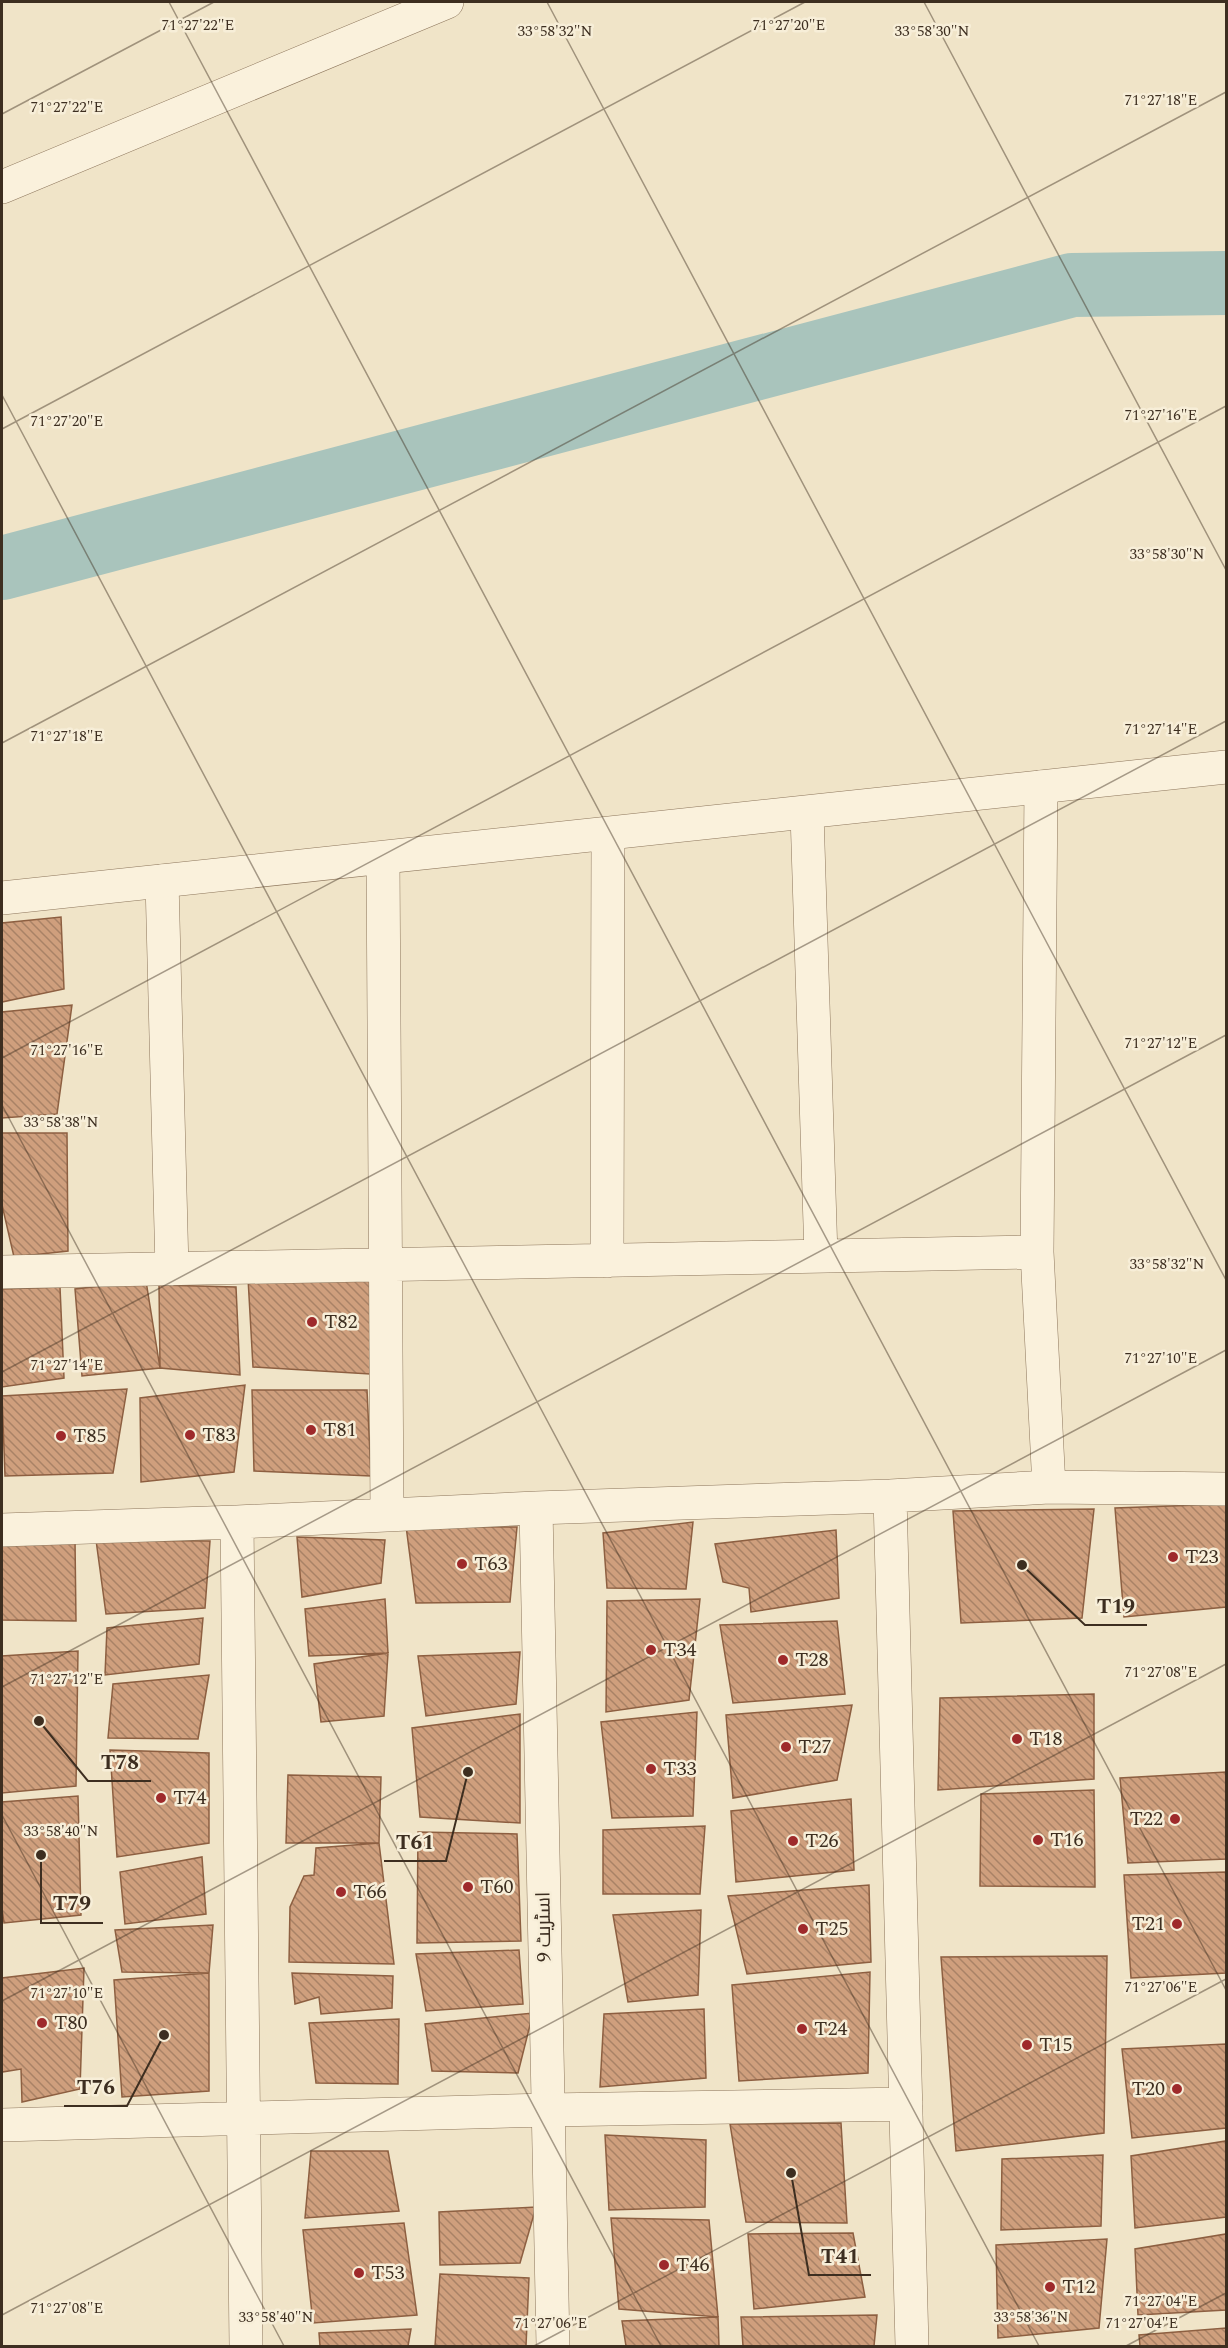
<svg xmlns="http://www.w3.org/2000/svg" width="1228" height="2348" viewBox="0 0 1228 2348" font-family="Spectral,Cairo,serif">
<defs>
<pattern id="building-back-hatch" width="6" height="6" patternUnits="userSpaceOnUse" patternTransform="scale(1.5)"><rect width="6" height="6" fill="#cf9f7d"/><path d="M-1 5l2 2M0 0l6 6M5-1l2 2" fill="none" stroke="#a98266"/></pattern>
</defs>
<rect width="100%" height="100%" fill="#f0e4c8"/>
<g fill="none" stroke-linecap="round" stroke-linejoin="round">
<path stroke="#a9c4bc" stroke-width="64" d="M 2,568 L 1072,285 L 1226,283"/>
</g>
<path fill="url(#building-back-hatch)" stroke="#8d5f41" stroke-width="1.5" d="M 61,917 L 64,989 L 2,1002 L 2,923 Z
M 72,1005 L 57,1114 L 2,1118 L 2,1012 Z
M 2,1133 L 67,1133 L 68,1251 L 14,1257 L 2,1205 Z
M 248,1278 L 374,1278 L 370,1374 L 253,1367 Z
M 146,1281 L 160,1368 L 82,1376 L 75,1289 Z
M 159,1285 L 236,1287 L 240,1375 L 160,1368 Z
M 60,1287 L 64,1378 L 2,1387 L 2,1289 Z
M 245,1385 L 234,1472 L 141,1482 L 140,1398 Z
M 127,1389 L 113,1473 L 5,1476 L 2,1396 Z
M 252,1390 L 367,1390 L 371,1476 L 254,1471 Z
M 1226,1504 L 1226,1607 L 1124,1617 L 1115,1508 Z
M 1094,1509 L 1082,1618 L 961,1623 L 953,1511 Z
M 693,1522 L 686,1589 L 607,1588 L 603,1533 Z
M 406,1526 L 517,1527 L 510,1602 L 416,1603 Z
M 836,1530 L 839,1598 L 751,1612 L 749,1588 L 723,1582 L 715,1544 Z
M 297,1537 L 385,1540 L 381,1583 L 302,1597 Z
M 75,1540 L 76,1621 L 2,1620 L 2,1544 Z
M 96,1540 L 210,1541 L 205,1608 L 106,1614 Z
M 385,1599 L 388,1653 L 309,1656 L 305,1609 Z
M 700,1599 L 689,1700 L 606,1712 L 607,1601 Z
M 203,1618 L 199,1664 L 105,1675 L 107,1628 Z
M 837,1621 L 845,1694 L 733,1703 L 720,1625 Z
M 78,1651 L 76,1786 L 2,1793 L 2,1656 Z
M 520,1652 L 516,1704 L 426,1716 L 418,1656 Z
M 388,1653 L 384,1716 L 321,1722 L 314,1664 Z
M 209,1675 L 198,1739 L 108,1738 L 113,1684 Z
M 1094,1694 L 1094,1779 L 938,1790 L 940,1698 Z
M 852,1705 L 837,1780 L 733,1798 L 726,1715 Z
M 697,1712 L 693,1816 L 612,1818 L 601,1722 Z
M 520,1714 L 520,1823 L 420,1817 L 412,1728 Z
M 110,1750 L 209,1753 L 209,1843 L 117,1857 Z
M 1226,1772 L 1226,1859 L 1128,1863 L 1120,1778 Z
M 288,1775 L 381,1777 L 379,1843 L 286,1843 Z
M 1094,1790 L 1095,1887 L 980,1886 L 981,1794 Z
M 78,1796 L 81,1915 L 4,1923 L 2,1909 L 2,1802 Z
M 851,1799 L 854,1870 L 736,1882 L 731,1811 Z
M 705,1826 L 700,1894 L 603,1894 L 603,1830 Z
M 418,1832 L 517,1834 L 521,1941 L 417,1943 Z
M 379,1843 L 394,1964 L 289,1962 L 290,1907 L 304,1876 L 314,1875 L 316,1848 Z
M 202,1857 L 206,1914 L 125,1924 L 120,1872 Z
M 1226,1872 L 1226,1973 L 1131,1978 L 1124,1875 Z
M 869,1885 L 871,1962 L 747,1974 L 728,1896 Z
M 701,1910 L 698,1995 L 628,2002 L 613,1915 Z
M 213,1925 L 209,1973 L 122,1972 L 115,1930 Z
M 519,1950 L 523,2004 L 426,2011 L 416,1954 Z
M 1107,1956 L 1104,2133 L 956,2151 L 941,1957 Z
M 84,1968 L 80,2089 L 22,2102 L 21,2069 L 2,2072 L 2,1978 Z
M 870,1972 L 868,2073 L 739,2081 L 732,1985 Z
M 209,1973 L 209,2091 L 122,2097 L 114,1980 Z
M 292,1973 L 393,1976 L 392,2008 L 321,2014 L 319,1997 L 295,2004 Z
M 704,2009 L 706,2078 L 600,2087 L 604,2014 Z
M 533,2013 L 518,2073 L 432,2071 L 425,2024 Z
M 399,2019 L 398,2084 L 316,2083 L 309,2023 Z
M 1226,2044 L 1226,2128 L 1132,2138 L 1122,2049 Z
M 841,2123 L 847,2223 L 746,2222 L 730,2124 Z
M 605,2135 L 706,2140 L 705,2207 L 609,2210 Z
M 1226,2141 L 1226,2217 L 1135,2228 L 1131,2156 Z
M 311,2151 L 388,2151 L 399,2211 L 305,2218 Z
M 1103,2155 L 1101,2226 L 1001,2230 L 1002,2159 Z
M 536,2207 L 520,2263 L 440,2265 L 439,2212 Z
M 611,2218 L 709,2220 L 718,2317 L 619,2309 Z
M 404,2223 L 417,2315 L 313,2323 L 303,2230 Z
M 853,2233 L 865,2297 L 754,2309 L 748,2234 Z
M 1226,2234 L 1226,2310 L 1138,2315 L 1135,2249 Z
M 1107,2239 L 1099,2328 L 998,2338 L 996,2245 Z
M 440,2274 L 529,2278 L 526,2346 L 435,2346 Z
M 877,2315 L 874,2346 L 743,2346 L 741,2317 Z
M 718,2317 L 719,2346 L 626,2346 L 622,2321 Z
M 1226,2328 L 1226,2346 L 1140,2346 L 1139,2335 Z
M 411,2329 L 408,2346 L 320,2346 L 319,2333 Z"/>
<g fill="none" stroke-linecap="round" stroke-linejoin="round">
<g stroke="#8d765c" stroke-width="34">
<path id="minor" d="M 2,187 L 447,2
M 1041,787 L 1037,1252 L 1049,1487
M 807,813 L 821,1256
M 383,858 L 387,1514
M 162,881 L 172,1269
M 607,1261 L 608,834
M 2,1272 L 1037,1252
M 890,1496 L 912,2346
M 536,1508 L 553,2346
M 237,1522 L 246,2346
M 2,1530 L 237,1522 L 536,1508 L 890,1496 L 1049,1487 L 1226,1489
M 2,2125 L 548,2110 L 906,2104"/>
</g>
<g stroke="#8d765c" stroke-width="34">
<path id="tertiary" d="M 2,898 L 1226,767"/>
</g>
<use href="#minor" stroke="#faf1dc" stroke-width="33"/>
<use href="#tertiary" stroke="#faf1dc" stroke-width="33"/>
</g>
<path fill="none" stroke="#3d2e20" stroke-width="1.5" stroke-opacity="0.45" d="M 169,2 L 1226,1990M 547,2 L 1226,1280M 924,2 L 1226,570M 2,114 L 214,2M 2,395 L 1039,2346M 2,429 L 805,2M 2,743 L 1226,92M 2,1058 L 1226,406M 2,1105 L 661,2346M 2,1372 L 1226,721M 2,1687 L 1226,1035M 2,1815 L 284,2346M 2,2001 L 1226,1350M 2,2315 L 1226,1664M 534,2346 L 1226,1979M 1126,2346 L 1226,2293"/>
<g fill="#9e2a2b" stroke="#f7eed8" stroke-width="2">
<circle cx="312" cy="1322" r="6"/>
<circle cx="311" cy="1430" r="6"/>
<circle cx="190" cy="1435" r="6"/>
<circle cx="61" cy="1436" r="6"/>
<circle cx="1173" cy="1557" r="6"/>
<circle cx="462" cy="1564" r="6"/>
<circle cx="651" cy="1650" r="6"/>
<circle cx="783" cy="1660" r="6"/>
<circle cx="1017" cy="1739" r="6"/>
<circle cx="786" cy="1747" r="6"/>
<circle cx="651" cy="1769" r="6"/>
<circle cx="161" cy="1798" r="6"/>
<circle cx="1175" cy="1819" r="6"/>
<circle cx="1038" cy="1840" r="6"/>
<circle cx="793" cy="1841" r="6"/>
<circle cx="468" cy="1887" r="6"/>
<circle cx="341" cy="1892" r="6"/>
<circle cx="1177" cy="1924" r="6"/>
<circle cx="803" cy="1929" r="6"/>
<circle cx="42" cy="2023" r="6"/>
<circle cx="802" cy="2029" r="6"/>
<circle cx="1027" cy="2045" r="6"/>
<circle cx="1177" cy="2089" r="6"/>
<circle cx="664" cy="2265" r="6"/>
<circle cx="359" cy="2273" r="6"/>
<circle cx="1050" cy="2287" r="6"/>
</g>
<g text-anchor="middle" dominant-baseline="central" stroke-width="5" stroke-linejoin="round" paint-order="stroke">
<g font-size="20" fill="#3d2e20" stroke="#f7eed8" text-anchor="start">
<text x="324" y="1322">T82</text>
<text x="323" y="1430">T81</text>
<text x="202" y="1435">T83</text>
<text x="73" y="1436">T85</text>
<text x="1185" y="1557">T23</text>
<text x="474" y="1564">T63</text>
<text x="663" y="1650">T34</text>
<text x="795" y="1660">T28</text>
<text x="1029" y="1739">T18</text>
<text x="798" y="1747">T27</text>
<text x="663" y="1769">T33</text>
<text x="173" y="1798">T74</text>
<text x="1163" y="1819" text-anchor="end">T22</text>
<text x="1050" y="1840">T16</text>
<text x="805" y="1841">T26</text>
<text x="480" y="1887">T60</text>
<text x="353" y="1892">T66</text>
<text x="1165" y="1924" text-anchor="end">T21</text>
<text x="815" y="1929">T25</text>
<text x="54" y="2023">T80</text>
<text x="814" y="2029">T24</text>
<text x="1039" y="2045">T15</text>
<text x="1165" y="2089" text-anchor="end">T20</text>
<text x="676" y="2265">T46</text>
<text x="371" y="2273">T53</text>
<text x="1062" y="2287">T12</text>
</g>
<g font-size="20" fill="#3d2e20" stroke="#f7eed8">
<text transform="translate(544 1927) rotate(-91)">اسٹریٹ 9</text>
</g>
</g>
<g font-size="15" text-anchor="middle" fill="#3d2e20" stroke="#f7eed8" stroke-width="5" stroke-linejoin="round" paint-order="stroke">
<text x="198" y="30">71°27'22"E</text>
<text x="789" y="30">71°27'20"E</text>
<text x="555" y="36">33°58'32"N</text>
<text x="932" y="36">33°58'30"N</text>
<text x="1161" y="105">71°27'18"E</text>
<text x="67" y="112">71°27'22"E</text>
<text x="1161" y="420">71°27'16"E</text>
<text x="67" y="426">71°27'20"E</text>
<text x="1167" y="559">33°58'30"N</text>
<text x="1161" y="734">71°27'14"E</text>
<text x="67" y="741">71°27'18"E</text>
<text x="1161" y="1048">71°27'12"E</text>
<text x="67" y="1055">71°27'16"E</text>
<text x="61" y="1127">33°58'38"N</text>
<text x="1167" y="1269">33°58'32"N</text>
<text x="1161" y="1363">71°27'10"E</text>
<text x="67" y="1370">71°27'14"E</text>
<text x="1161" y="1677">71°27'08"E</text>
<text x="67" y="1684">71°27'12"E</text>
<text x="61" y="1836">33°58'40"N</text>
<text x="1161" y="1992">71°27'06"E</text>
<text x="67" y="1998">71°27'10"E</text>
<text x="1161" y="2306">71°27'04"E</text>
<text x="67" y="2313">71°27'08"E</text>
<text x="276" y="2322">33°58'40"N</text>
<text x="1031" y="2322">33°58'36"N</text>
<text x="551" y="2328">71°27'06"E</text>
<text x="1142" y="2328">71°27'04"E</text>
</g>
<path fill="none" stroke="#3d2e20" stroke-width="2" d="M1022 1565L1085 1625H1147M39 1721L88 1781H151M468 1772L446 1861H384M41 1855L41 1923H103M164 2035L127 2106H64M791 2173L809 2275H871"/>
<g fill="#3d2e20" stroke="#f7eed8" stroke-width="2">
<circle cx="1022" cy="1565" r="6"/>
<circle cx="39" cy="1721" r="6"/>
<circle cx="468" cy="1772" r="6"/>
<circle cx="41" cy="1855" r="6"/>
<circle cx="164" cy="2035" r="6"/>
<circle cx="791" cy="2173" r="6"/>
</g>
<g font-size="21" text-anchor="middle" font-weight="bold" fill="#3d2e20" stroke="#f7eed8" stroke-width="5" stroke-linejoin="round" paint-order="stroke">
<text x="1116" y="1613">T19</text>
<text x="120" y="1769">T78</text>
<text x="415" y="1849">T61</text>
<text x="72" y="1910">T79</text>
<text x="96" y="2094">T76</text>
<text x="840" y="2263">T41</text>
</g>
<rect width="1228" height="2348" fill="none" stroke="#3d2e20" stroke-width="6"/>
</svg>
